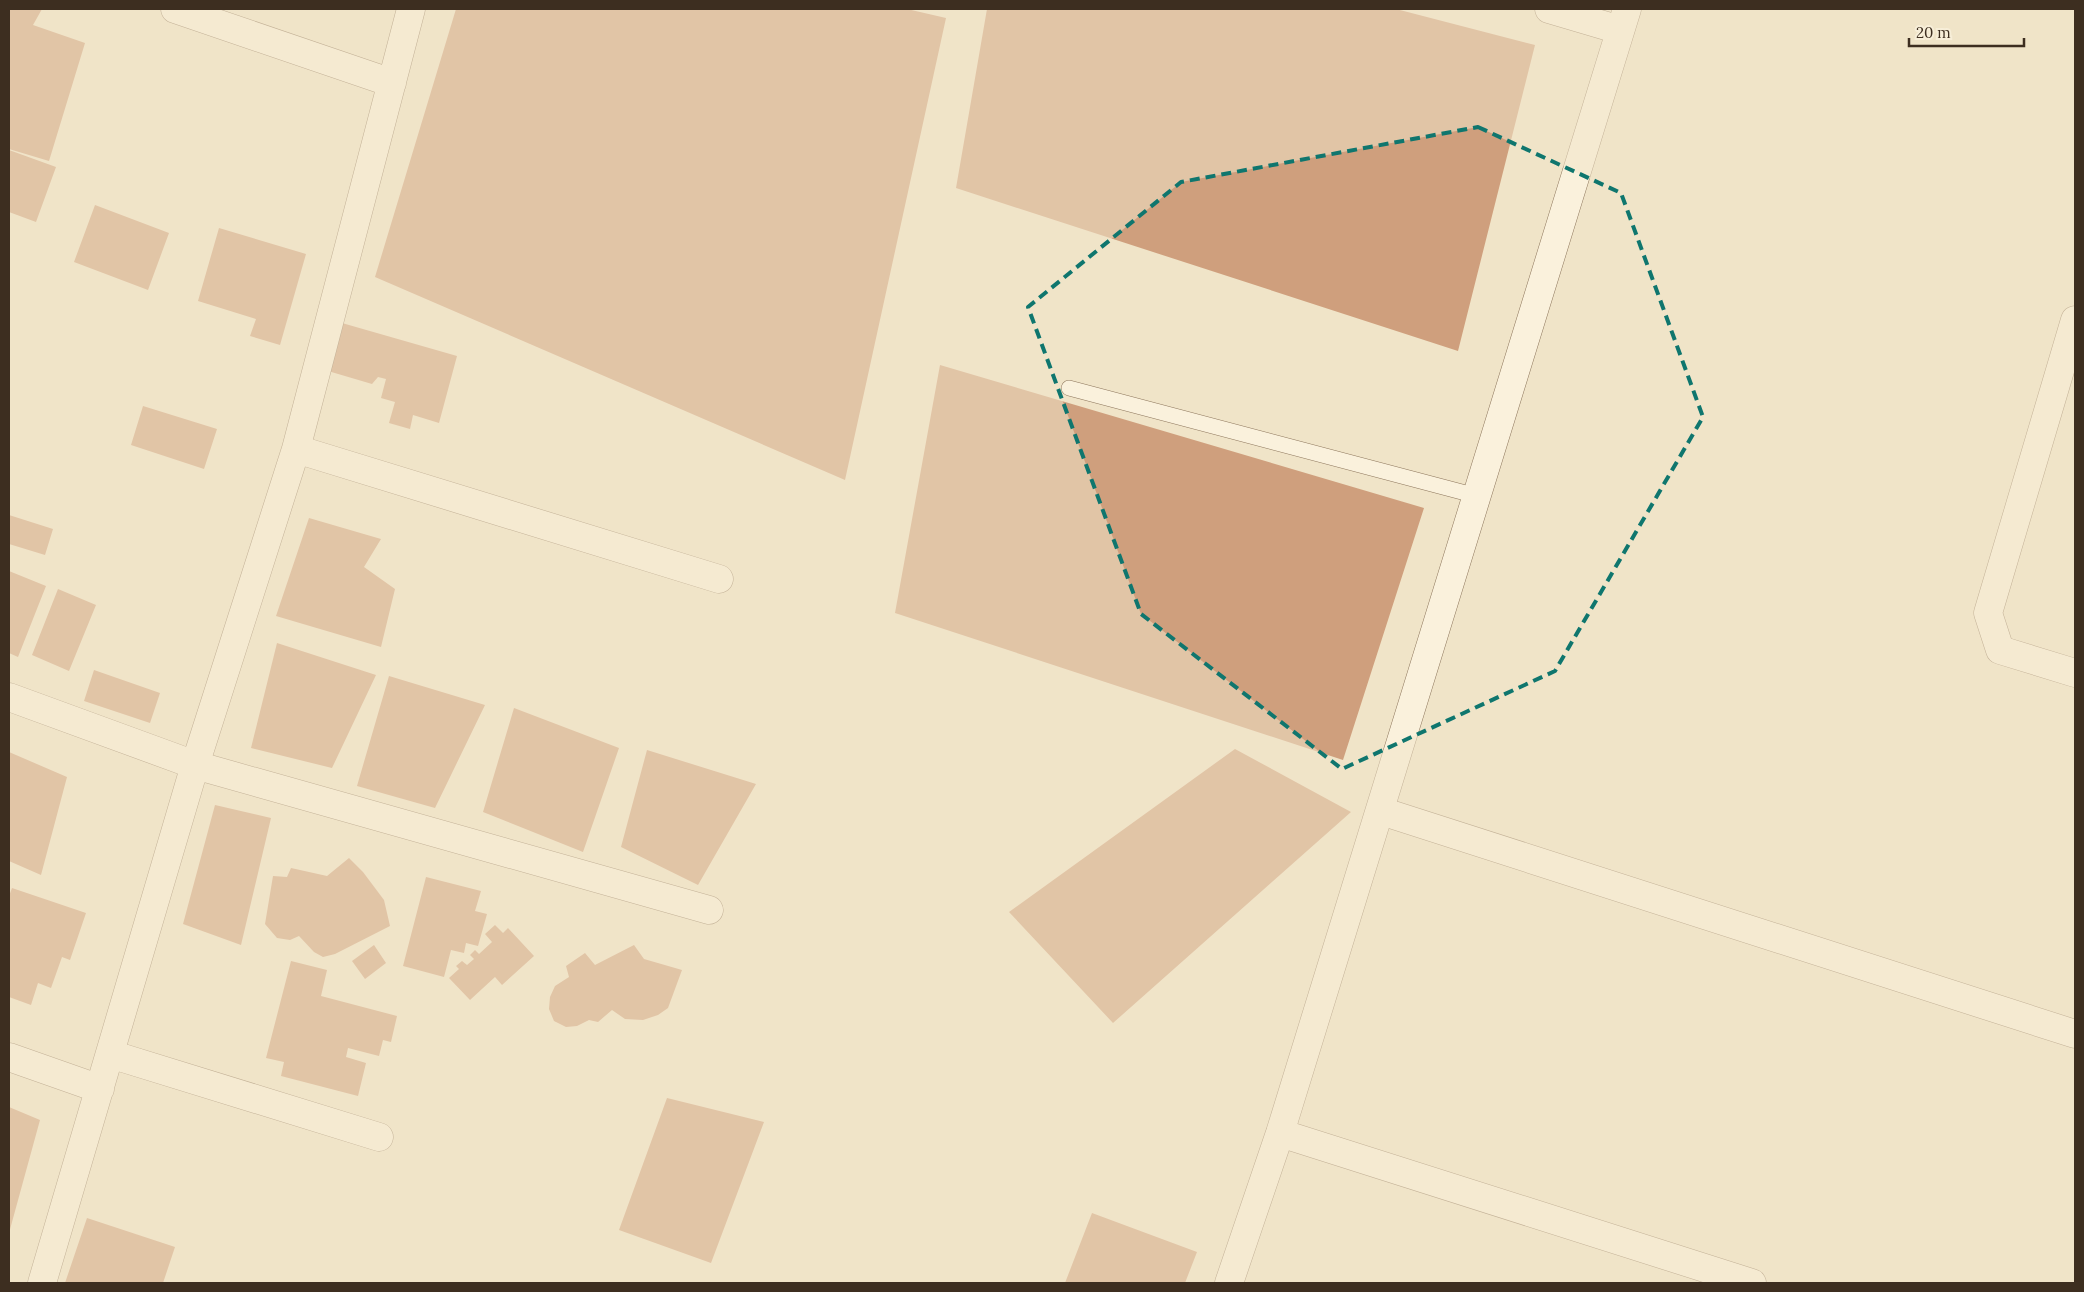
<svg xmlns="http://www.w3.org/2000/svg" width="2084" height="1292" viewBox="0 0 2084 1292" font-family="Lora,serif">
<rect width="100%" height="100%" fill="#f0e4c8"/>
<path fill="#cf9f7d" d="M 9,9 L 42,9 L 33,25 L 85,43 L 49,161 L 9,149 Z
M 456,9 L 907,9 L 946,18 L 845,480 L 375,277 Z
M 987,9 L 1396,9 L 1535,45 L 1458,351 L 956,188 Z
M 9,150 L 56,167 L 36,222 L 9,212 Z
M 95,205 L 169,233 L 148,290 L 74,262 Z
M 219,228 L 306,254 L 280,345 L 250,336 L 256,319 L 198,301 Z
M 342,323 L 457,356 L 439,423 L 413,415 L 410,429 L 389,423 L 395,402 L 381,398 L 386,379 L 378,377 L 372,384 L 328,371 Z
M 940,365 L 1424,508 L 1343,760 L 895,613 Z
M 143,406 L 217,429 L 204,469 L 131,445 Z
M 9,515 L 53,529 L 45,555 L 9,544 Z
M 309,518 L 381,539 L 364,567 L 395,589 L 381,647 L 276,616 Z
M 9,571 L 46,586 L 18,657 L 9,653 Z
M 58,589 L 96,605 L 69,671 L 32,655 Z
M 277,643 L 376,675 L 332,768 L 251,748 Z
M 94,670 L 160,693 L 150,723 L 84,701 Z
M 389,676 L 485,705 L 435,808 L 357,786 Z
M 514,708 L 619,748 L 583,852 L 483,812 Z
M 1235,749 L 1351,812 L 1113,1023 L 1009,912 Z
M 647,750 L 756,784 L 698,885 L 621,847 Z
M 9,752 L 67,777 L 41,875 L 9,861 Z
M 215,805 L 271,818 L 241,945 L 183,924 Z
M 349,858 L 363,872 L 384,900 L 390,926 L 335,954 L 323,957 L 314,952 L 299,936 L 290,940 L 277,938 L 265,924 L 273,876 L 287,877 L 291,868 L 327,876 Z
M 426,877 L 481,891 L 475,911 L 487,914 L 478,946 L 466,943 L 464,953 L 451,950 L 444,977 L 403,966 Z
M 12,888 L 86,913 L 70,960 L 62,957 L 51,988 L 38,983 L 31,1005 L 9,997 L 9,896 Z
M 495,925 L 503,933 L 508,928 L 534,956 L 502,985 L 495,977 L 470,1000 L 449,978 L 459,969 L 456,966 L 462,961 L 467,965 L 474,959 L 470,955 L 475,950 L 479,954 L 492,942 L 485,934 Z
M 374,945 L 386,963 L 365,979 L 352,961 Z
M 634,945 L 644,959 L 682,970 L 668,1008 L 658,1015 L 643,1020 L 625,1019 L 612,1010 L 598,1022 L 589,1020 L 577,1026 L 566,1027 L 554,1021 L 549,1009 L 550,997 L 555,986 L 569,977 L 566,966 L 585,953 L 595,965 Z
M 291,961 L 327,970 L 321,996 L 397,1016 L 391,1042 L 383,1040 L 379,1056 L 348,1048 L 346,1057 L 366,1063 L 358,1096 L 281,1076 L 284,1062 L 266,1058 Z
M 667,1098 L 764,1122 L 711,1263 L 619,1230 Z
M 9,1107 L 40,1120 L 9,1233 Z
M 1092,1213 L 1197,1252 L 1185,1283 L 1065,1283 Z
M 87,1218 L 175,1247 L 163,1283 L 65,1283 Z"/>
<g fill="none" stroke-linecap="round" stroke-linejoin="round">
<g stroke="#8d765c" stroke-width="16">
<path id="service" d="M 1069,388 L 1477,496"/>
</g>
<g stroke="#8d765c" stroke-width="29">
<path id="minor" d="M 175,9 L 392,83
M 1549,9 L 1620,30
M 2075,320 L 1988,613 L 2000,650 L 2075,673
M 296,449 L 719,579
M 9,697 L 195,765 L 709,910
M 1381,811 L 2075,1034
M 110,1054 L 379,1137
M 9,1057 L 100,1089
M 1280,1133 L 1752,1283
M 42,1283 L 195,765 L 296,449 L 411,9
M 1229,1283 L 1280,1133 L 1627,9"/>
</g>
<use href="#service" stroke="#faf1dc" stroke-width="15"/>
<use href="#minor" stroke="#faf1dc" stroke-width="28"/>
</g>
<path d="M0 0H2084V1292H0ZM 1478,127 L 1621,193 L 1703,417 L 1555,671 L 1342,769 L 1141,614 L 1028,307 L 1181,182 Z" fill="#f0e4c8" fill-opacity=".55" fill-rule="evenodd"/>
<path fill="none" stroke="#0f766e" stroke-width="4" stroke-dasharray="10 6" stroke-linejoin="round" d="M 1478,127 L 1621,193 L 1703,417 L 1555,671 L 1342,769 L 1141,614 L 1028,307 L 1181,182 Z"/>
<rect width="2084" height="1292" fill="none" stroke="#3d2e20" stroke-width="20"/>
<path d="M1909 38v8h115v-8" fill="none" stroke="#3d2e20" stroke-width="2.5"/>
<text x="1916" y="38" font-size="15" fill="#3d2e20" stroke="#f7eed8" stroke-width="4" paint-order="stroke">20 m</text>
</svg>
